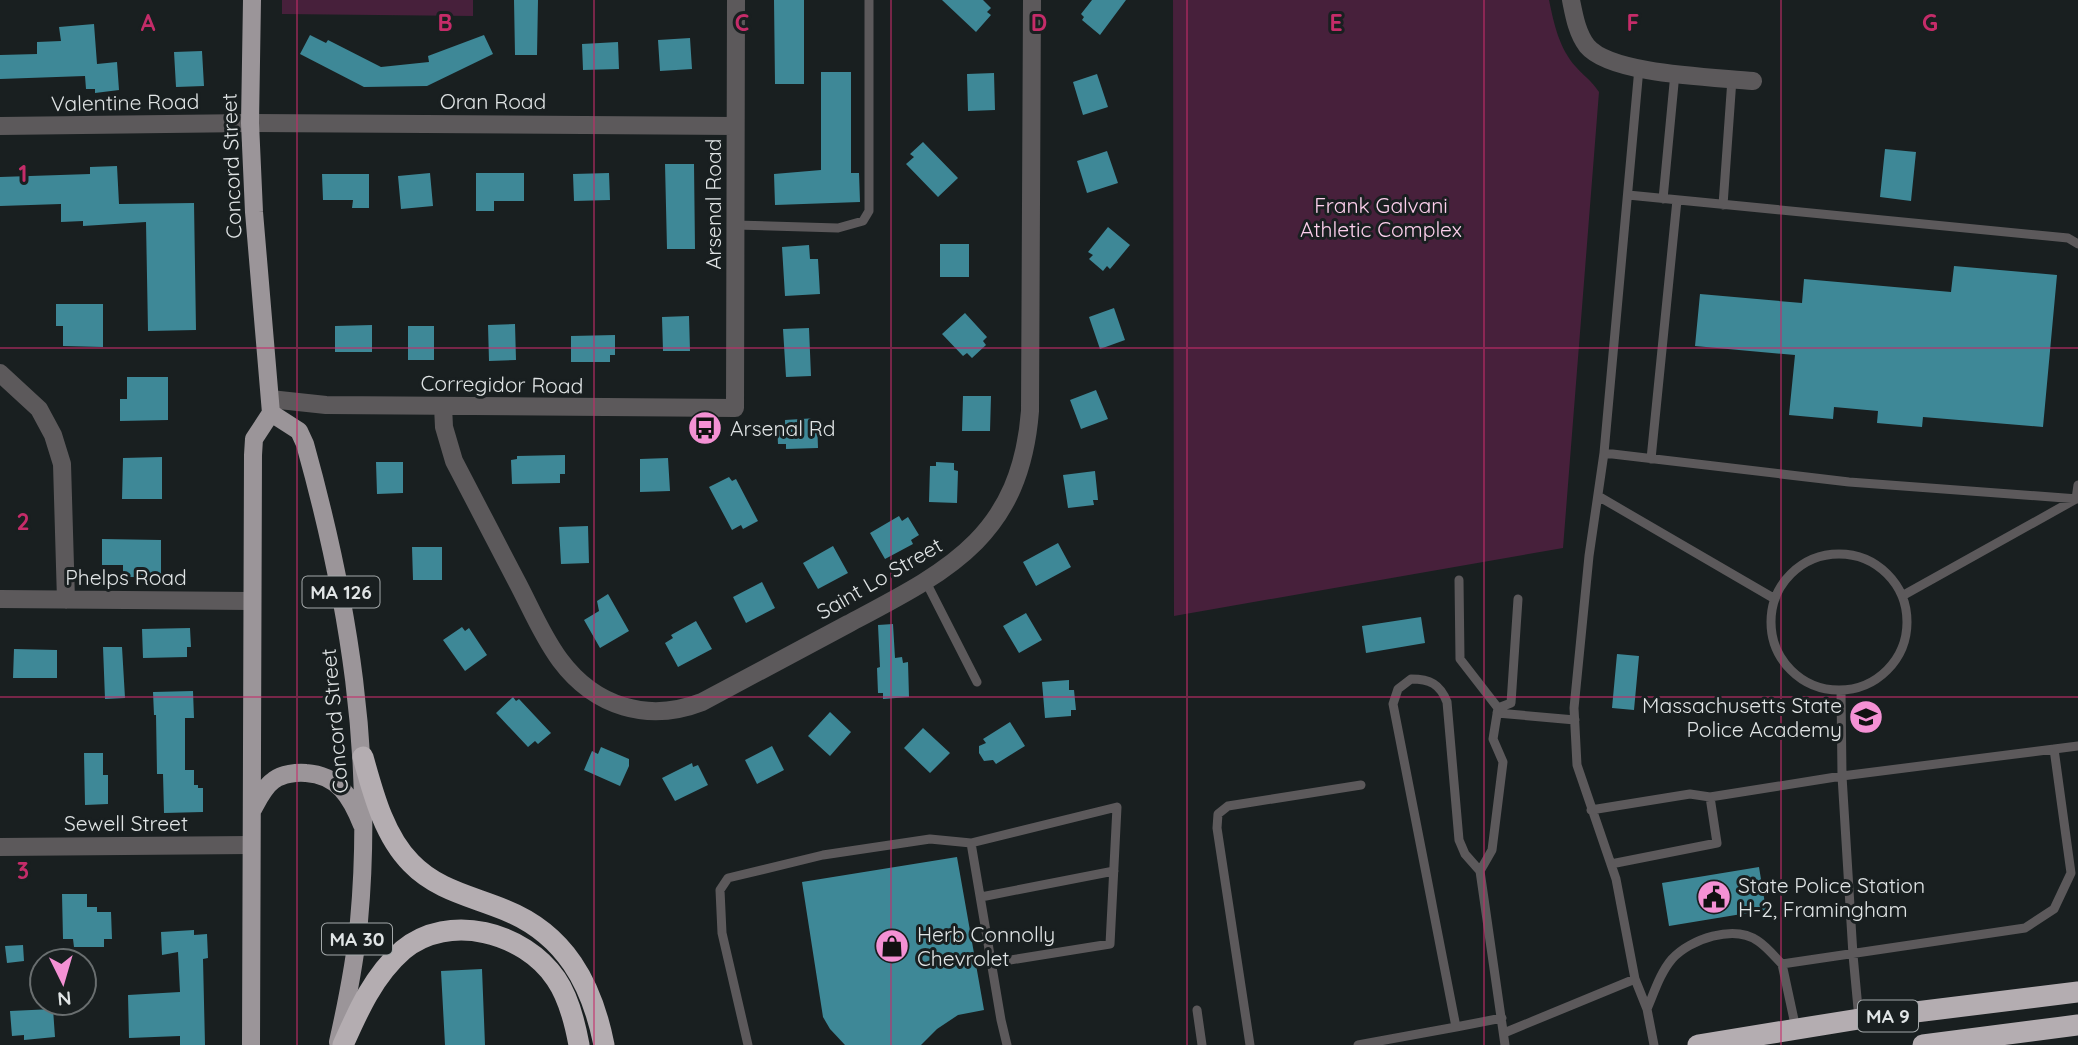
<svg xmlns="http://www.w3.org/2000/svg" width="2078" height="1045" viewBox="0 0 2078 1045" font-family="Quicksand,sans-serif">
<rect width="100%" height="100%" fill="#191f20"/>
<path fill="#47203b" d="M 282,0 L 473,0 L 473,16 L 282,14 Z
M 1173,0 L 1549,0 C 1554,24 1559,48 1576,67 C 1585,77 1591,80 1599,92 L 1563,548 L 1174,616 Z"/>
<path fill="#3e8897" d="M 514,0 L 538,0 L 537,55 L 515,55 Z
M 774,0 L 804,0 L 804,84 L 775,84 Z
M 942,0 L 983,0 L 991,8 L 987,12 L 991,15 L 976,32 Z
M 1092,0 L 1126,0 L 1100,35 L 1082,20 L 1084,17 L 1081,14 Z
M 94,24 L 97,64 L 117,62 L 119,90 L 95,93 L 95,89 L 86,89 L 85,76 L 0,79 L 0,55 L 37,54 L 37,42 L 61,41 L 59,27 Z
M 310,35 L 326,43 L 328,40 L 381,67 L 429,62 L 428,56 L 484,35 L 493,54 L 427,86 L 364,87 L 300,54 Z
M 690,38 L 692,69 L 660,71 L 658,40 Z
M 618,42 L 619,69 L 583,70 L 582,44 Z
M 202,51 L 204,86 L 176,87 L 174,52 Z
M 821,72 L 851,72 L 851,173 L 859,173 L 860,202 L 775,205 L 774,174 L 821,170 Z
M 994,73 L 995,110 L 968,111 L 967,74 Z
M 1097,74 L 1108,107 L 1083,115 L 1073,82 Z
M 923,142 L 958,178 L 938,197 L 906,164 L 914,157 L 910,154 Z
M 1885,149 L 1916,152 L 1911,201 L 1880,197 Z
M 1107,151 L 1118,183 L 1087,193 L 1077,161 Z
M 665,164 L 694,164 L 695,249 L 667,249 Z
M 117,166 L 119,204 L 194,203 L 196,330 L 148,331 L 146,222 L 83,226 L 83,221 L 61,222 L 61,204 L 0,206 L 0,177 L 90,174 L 90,167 Z
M 430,173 L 433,206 L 401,209 L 398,176 Z
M 476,173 L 524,173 L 524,201 L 494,201 L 494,211 L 476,211 Z
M 609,173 L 610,200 L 574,201 L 573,174 Z
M 322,174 L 369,174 L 369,208 L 352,208 L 353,200 L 323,200 Z
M 1108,227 L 1130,245 L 1110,269 L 1107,266 L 1103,271 L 1089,259 L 1093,255 L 1088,252 Z
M 940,244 L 969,244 L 969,277 L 940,277 Z
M 809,245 L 810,259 L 818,259 L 820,294 L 785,296 L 782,247 Z
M 1954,266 L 2057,275 L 2043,427 L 1923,417 L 1922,427 L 1877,423 L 1878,411 L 1834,407 L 1833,419 L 1789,415 L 1795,355 L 1695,346 L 1700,294 L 1802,303 L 1804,279 L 1951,292 Z
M 56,304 L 103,304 L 103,347 L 63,346 L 63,326 L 56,326 Z
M 1114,308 L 1125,340 L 1100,349 L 1089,317 Z
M 965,313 L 987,337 L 983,341 L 986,345 L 972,358 L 967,353 L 963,356 L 942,334 Z
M 689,316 L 690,351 L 663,351 L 662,317 Z
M 515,324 L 516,360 L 489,361 L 488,325 Z
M 372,325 L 372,352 L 335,352 L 335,326 Z
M 408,326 L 434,326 L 434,360 L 408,360 Z
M 809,328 L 811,376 L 786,377 L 783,329 Z
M 615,335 L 615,355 L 610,355 L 610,362 L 571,362 L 571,336 Z
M 127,377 L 168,377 L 168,420 L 120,421 L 120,399 L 127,399 Z
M 1096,390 L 1108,419 L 1081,429 L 1070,400 Z
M 963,396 L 991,396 L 990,431 L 962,431 Z
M 817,418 L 818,448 L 786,449 L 786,444 L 778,444 L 777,425 L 785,424 L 785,420 Z
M 565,455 L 565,474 L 560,474 L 560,483 L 512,484 L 511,460 L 517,459 L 517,456 Z
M 162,457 L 162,499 L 122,499 L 123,458 Z
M 668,458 L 670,491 L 640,492 L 640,459 Z
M 376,462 L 403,462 L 403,493 L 377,494 Z
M 936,462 L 954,463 L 954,470 L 958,471 L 957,503 L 929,502 L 930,466 L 936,466 Z
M 1095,471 L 1098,500 L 1093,500 L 1094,505 L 1068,508 L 1063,475 Z
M 729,477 L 732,481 L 736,479 L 758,521 L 743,529 L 741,525 L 732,530 L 709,487 Z
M 899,516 L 902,521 L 908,517 L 919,535 L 911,540 L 913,544 L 885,559 L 870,533 Z
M 588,526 L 589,563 L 561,564 L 559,527 Z
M 102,539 L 161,540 L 161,577 L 123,577 L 123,565 L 102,565 Z
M 1058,543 L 1071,567 L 1036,586 L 1023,562 Z
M 833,546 L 848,573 L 818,589 L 803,563 Z
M 412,547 L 442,547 L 442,580 L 413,580 Z
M 762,582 L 775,608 L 746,623 L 733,597 Z
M 608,594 L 629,631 L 600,648 L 584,620 L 599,611 L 597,601 Z
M 1026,613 L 1042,640 L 1019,653 L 1003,626 Z
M 1421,617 L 1425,643 L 1366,653 L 1362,626 Z
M 696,621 L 712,649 L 678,667 L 665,643 L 673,638 L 671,635 Z
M 893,624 L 895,658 L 902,657 L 903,663 L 908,662 L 909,697 L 883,699 L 883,693 L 878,693 L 877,668 L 880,667 L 878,625 Z
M 462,627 L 465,631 L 469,628 L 487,655 L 465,671 L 443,640 Z
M 190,628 L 191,647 L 187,647 L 187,657 L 143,658 L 142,629 Z
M 103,647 L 122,647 L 125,698 L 105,699 Z
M 14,649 L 57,650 L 57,678 L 13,678 Z
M 1617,654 L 1639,656 L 1634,710 L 1612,708 Z
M 1069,680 L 1069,690 L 1074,690 L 1076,710 L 1071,710 L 1071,716 L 1045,718 L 1042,682 Z
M 193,691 L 194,718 L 185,718 L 185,770 L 194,770 L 194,785 L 198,785 L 198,788 L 203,788 L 203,812 L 164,813 L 163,774 L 157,774 L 156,715 L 154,715 L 153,692 Z
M 513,697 L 516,701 L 519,699 L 551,733 L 538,744 L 535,741 L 528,747 L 496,713 Z
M 830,712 L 851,732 L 830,756 L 808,736 Z
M 1010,722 L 1025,746 L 996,764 L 993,760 L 984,761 L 979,753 L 979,746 L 986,743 L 983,739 Z
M 923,728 L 950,753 L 930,773 L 904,748 Z
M 772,746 L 784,770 L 757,784 L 745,760 Z
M 601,747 L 629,759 L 629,766 L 620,786 L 584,770 L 592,751 L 598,754 Z
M 84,753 L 103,753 L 103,775 L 108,775 L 108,804 L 85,805 Z
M 692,763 L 693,767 L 698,765 L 708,785 L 675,801 L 662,778 Z
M 957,857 L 984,1010 L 958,1015 L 937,1029 L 921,1045 L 845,1045 L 830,1029 L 823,1017 L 802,882 Z
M 1759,867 L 1766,910 L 1669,926 L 1662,883 Z
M 62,894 L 87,894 L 87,907 L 97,907 L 97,912 L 111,912 L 112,939 L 104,939 L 104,947 L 74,947 L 73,939 L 63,939 Z
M 194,930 L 194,935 L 207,934 L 208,958 L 203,959 L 205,1045 L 180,1045 L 180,1036 L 129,1038 L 128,995 L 180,992 L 178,952 L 162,955 L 161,932 Z
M 23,945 L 24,961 L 7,963 L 5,946 Z
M 482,969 L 485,1045 L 445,1045 L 441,971 Z
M 53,1009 L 55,1037 L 24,1040 L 24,1035 L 12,1036 L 10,1011 Z"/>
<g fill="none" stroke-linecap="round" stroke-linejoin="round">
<path stroke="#5c595b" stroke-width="9" d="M 1639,68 L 1604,453 L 1589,556 L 1574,708 L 1577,765 L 1616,879 L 1635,979 L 1647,1009 L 1654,1045
M 1628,195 L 2068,238 L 2078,244
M 1663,199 L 1675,73
M 1723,205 L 1732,79
M 735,225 L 838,228 L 863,221 L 869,211 L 869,0
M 1604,453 L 1849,482 L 2078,499
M 1651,459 L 1677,200
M 1598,496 L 1775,599
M1771 622a68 68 0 1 1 136 0a68 68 0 1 1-136 0Z
M 1459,580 L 1460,659 L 1498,708
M 926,582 L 977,682
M 1902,596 L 2076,499 L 2078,485
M 1841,690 L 1842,776 L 1853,955 L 1859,1019
M 1497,713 L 1575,720
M 1591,810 L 1690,794 L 1710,797 L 1842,776 L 2078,746
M 1611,864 L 1717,843 L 1710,797
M 1480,871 L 1492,850 L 1503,762 L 1493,739 L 1498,708 L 1511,703 L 1518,599
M 981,897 L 1114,871
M 992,963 L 1110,944 L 1117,807 L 971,843 L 1001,1020 L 1007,1045
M 1782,964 L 1796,1029
M 1647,1009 C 1654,993 1660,973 1672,959 C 1690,939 1734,924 1758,941 C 1767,947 1775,957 1782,964 L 2025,928 L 2054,909 L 2071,873 L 2054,749
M 1197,1010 L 1202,1045
M 1456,1027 L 1502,1018
M 1504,1033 L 1635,979
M 748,1045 L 722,933 L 720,890 L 728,878 L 823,855 L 930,839 L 971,843
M 1250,1045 L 1217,828 L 1218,814 L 1228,806 L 1361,785
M 1358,1045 L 1456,1027 L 1393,704 L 1398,689 L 1411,679 C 1430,679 1440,684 1447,702 L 1459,840 L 1465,854 L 1480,871 L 1505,1045"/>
<path stroke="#5c595b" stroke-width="18" d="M 1571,0 C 1574,15 1577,33 1587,46 C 1611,75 1715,77 1753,81
M 0,126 L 250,123 L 735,126
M 0,373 L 39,409 L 53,435 L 62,464 L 66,600
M 270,399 L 326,405 L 735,408 L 736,0
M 443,406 L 444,427 L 454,461 C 475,501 495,540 516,580 C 530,606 542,636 560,660 C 595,707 648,723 702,702 C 751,676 800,650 848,624 C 948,571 1020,537 1030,411 L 1032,0
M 0,599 L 251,601
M 0,847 L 251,845"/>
<path stroke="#9b9599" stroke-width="18" d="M 271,413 L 299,431 L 305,444 C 349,602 374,757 359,921 C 355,962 347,1002 338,1042
M 252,811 C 258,800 264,787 274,780 C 282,774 297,772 306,773 C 338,775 351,797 362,825
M 251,1045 L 253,455 L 254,439 L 271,413 L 254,212 L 250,123 L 252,0"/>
<path stroke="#b4adb1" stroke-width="21" d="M 363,757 C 373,793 384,836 411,863 C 437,890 471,896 505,910 C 565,934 592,984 604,1045
M 343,1045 C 358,1011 374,975 403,950 C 449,912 524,932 556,979 C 569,998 575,1023 579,1045
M 1698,1045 L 1859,1019 L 2078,992
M 1923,1045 L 2078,1025"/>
</g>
<path fill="none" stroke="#c52c69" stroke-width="2" stroke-opacity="0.55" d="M 297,0 L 297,1045M 594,0 L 594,1045M 891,0 L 891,1045M 1187,0 L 1187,1045M 1484,0 L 1484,1045M 1781,0 L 1781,1045M 0,348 L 2078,348M 0,697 L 2078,697"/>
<defs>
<g id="bus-disc" transform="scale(1.75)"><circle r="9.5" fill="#f491d4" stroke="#191f20"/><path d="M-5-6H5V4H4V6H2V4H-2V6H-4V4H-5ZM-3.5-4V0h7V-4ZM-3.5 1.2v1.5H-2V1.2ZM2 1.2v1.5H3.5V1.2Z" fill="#111"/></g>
<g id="school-disc" transform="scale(1.75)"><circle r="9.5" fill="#f491d4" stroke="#191f20"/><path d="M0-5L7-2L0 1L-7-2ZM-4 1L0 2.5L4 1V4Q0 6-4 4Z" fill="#111"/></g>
<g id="civic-disc" transform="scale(1.75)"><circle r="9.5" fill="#f491d4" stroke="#191f20"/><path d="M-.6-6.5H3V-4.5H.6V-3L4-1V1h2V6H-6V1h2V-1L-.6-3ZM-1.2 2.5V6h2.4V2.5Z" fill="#111"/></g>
<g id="shop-disc" transform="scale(1.75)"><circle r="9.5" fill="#f491d4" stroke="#191f20"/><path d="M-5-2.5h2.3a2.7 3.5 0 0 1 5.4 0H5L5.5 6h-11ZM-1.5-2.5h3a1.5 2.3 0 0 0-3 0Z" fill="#111"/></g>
</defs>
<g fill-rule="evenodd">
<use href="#bus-disc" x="705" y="428"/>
<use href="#school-disc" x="1866" y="717"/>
<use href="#civic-disc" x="1714" y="897"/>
<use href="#shop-disc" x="892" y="946"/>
</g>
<g text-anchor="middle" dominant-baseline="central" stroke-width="6" stroke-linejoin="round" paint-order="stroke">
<g fill="#191f20" stroke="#a4a9aa" stroke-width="2">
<rect x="302.5" y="576.5" width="77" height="31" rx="5"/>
<rect x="322" y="923.5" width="70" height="31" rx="5"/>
<rect x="1858" y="1000.5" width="60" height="31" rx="5"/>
</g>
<g font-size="19" font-weight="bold" fill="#e0e4e5">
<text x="341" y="592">MA 126</text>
<text x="357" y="939">MA 30</text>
<text x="1888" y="1016">MA 9</text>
</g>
<g font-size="21" fill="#e0e4e5" stroke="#191f20">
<text x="493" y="101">Oran Road</text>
<text transform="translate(125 102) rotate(-1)">Valentine Road</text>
<text transform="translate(231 166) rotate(-92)">Concord Street</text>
<text transform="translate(713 204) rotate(-90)">Arsenal Road</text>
<text transform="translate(502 384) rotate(1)">Corregidor Road</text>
<text x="126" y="577">Phelps Road</text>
<text transform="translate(879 578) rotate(-30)">Saint Lo Street</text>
<text transform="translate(334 721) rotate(-95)">Concord Street</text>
<text x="126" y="823">Sewell Street</text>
</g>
<g font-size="21" fill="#fed0ed" stroke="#191f20">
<text x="1381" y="205">Frank Galvani<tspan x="1381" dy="24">Athletic Complex</tspan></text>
</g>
<g font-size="21" fill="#e0e4e5" stroke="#191f20" text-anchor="start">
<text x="730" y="428">Arsenal Rd</text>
<text x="1842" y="705" text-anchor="end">Massachusetts State<tspan x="1842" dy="24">Police Academy</tspan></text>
<text x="1738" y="885">State Police Station<tspan x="1738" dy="24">H-2, Framingham</tspan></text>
<text x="917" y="934">Herb Connolly<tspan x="917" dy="24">Chevrolet</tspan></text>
</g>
</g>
<g font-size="23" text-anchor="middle" font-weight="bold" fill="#c52c69" stroke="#191f20" stroke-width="6" stroke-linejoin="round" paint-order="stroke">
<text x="148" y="31">A</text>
<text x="445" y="31">B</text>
<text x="742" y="31">C</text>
<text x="1039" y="31">D</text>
<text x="1336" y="31">E</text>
<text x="1633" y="31">F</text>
<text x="1930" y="31">G</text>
<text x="23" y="182">1</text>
<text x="23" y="530">2</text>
<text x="23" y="879">3</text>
</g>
<g transform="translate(63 982) rotate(175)"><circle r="33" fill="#191f20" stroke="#696e6f" stroke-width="2"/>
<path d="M0-5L12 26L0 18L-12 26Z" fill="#f491d4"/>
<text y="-10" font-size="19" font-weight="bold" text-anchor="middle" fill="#e0e4e5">N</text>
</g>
</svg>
